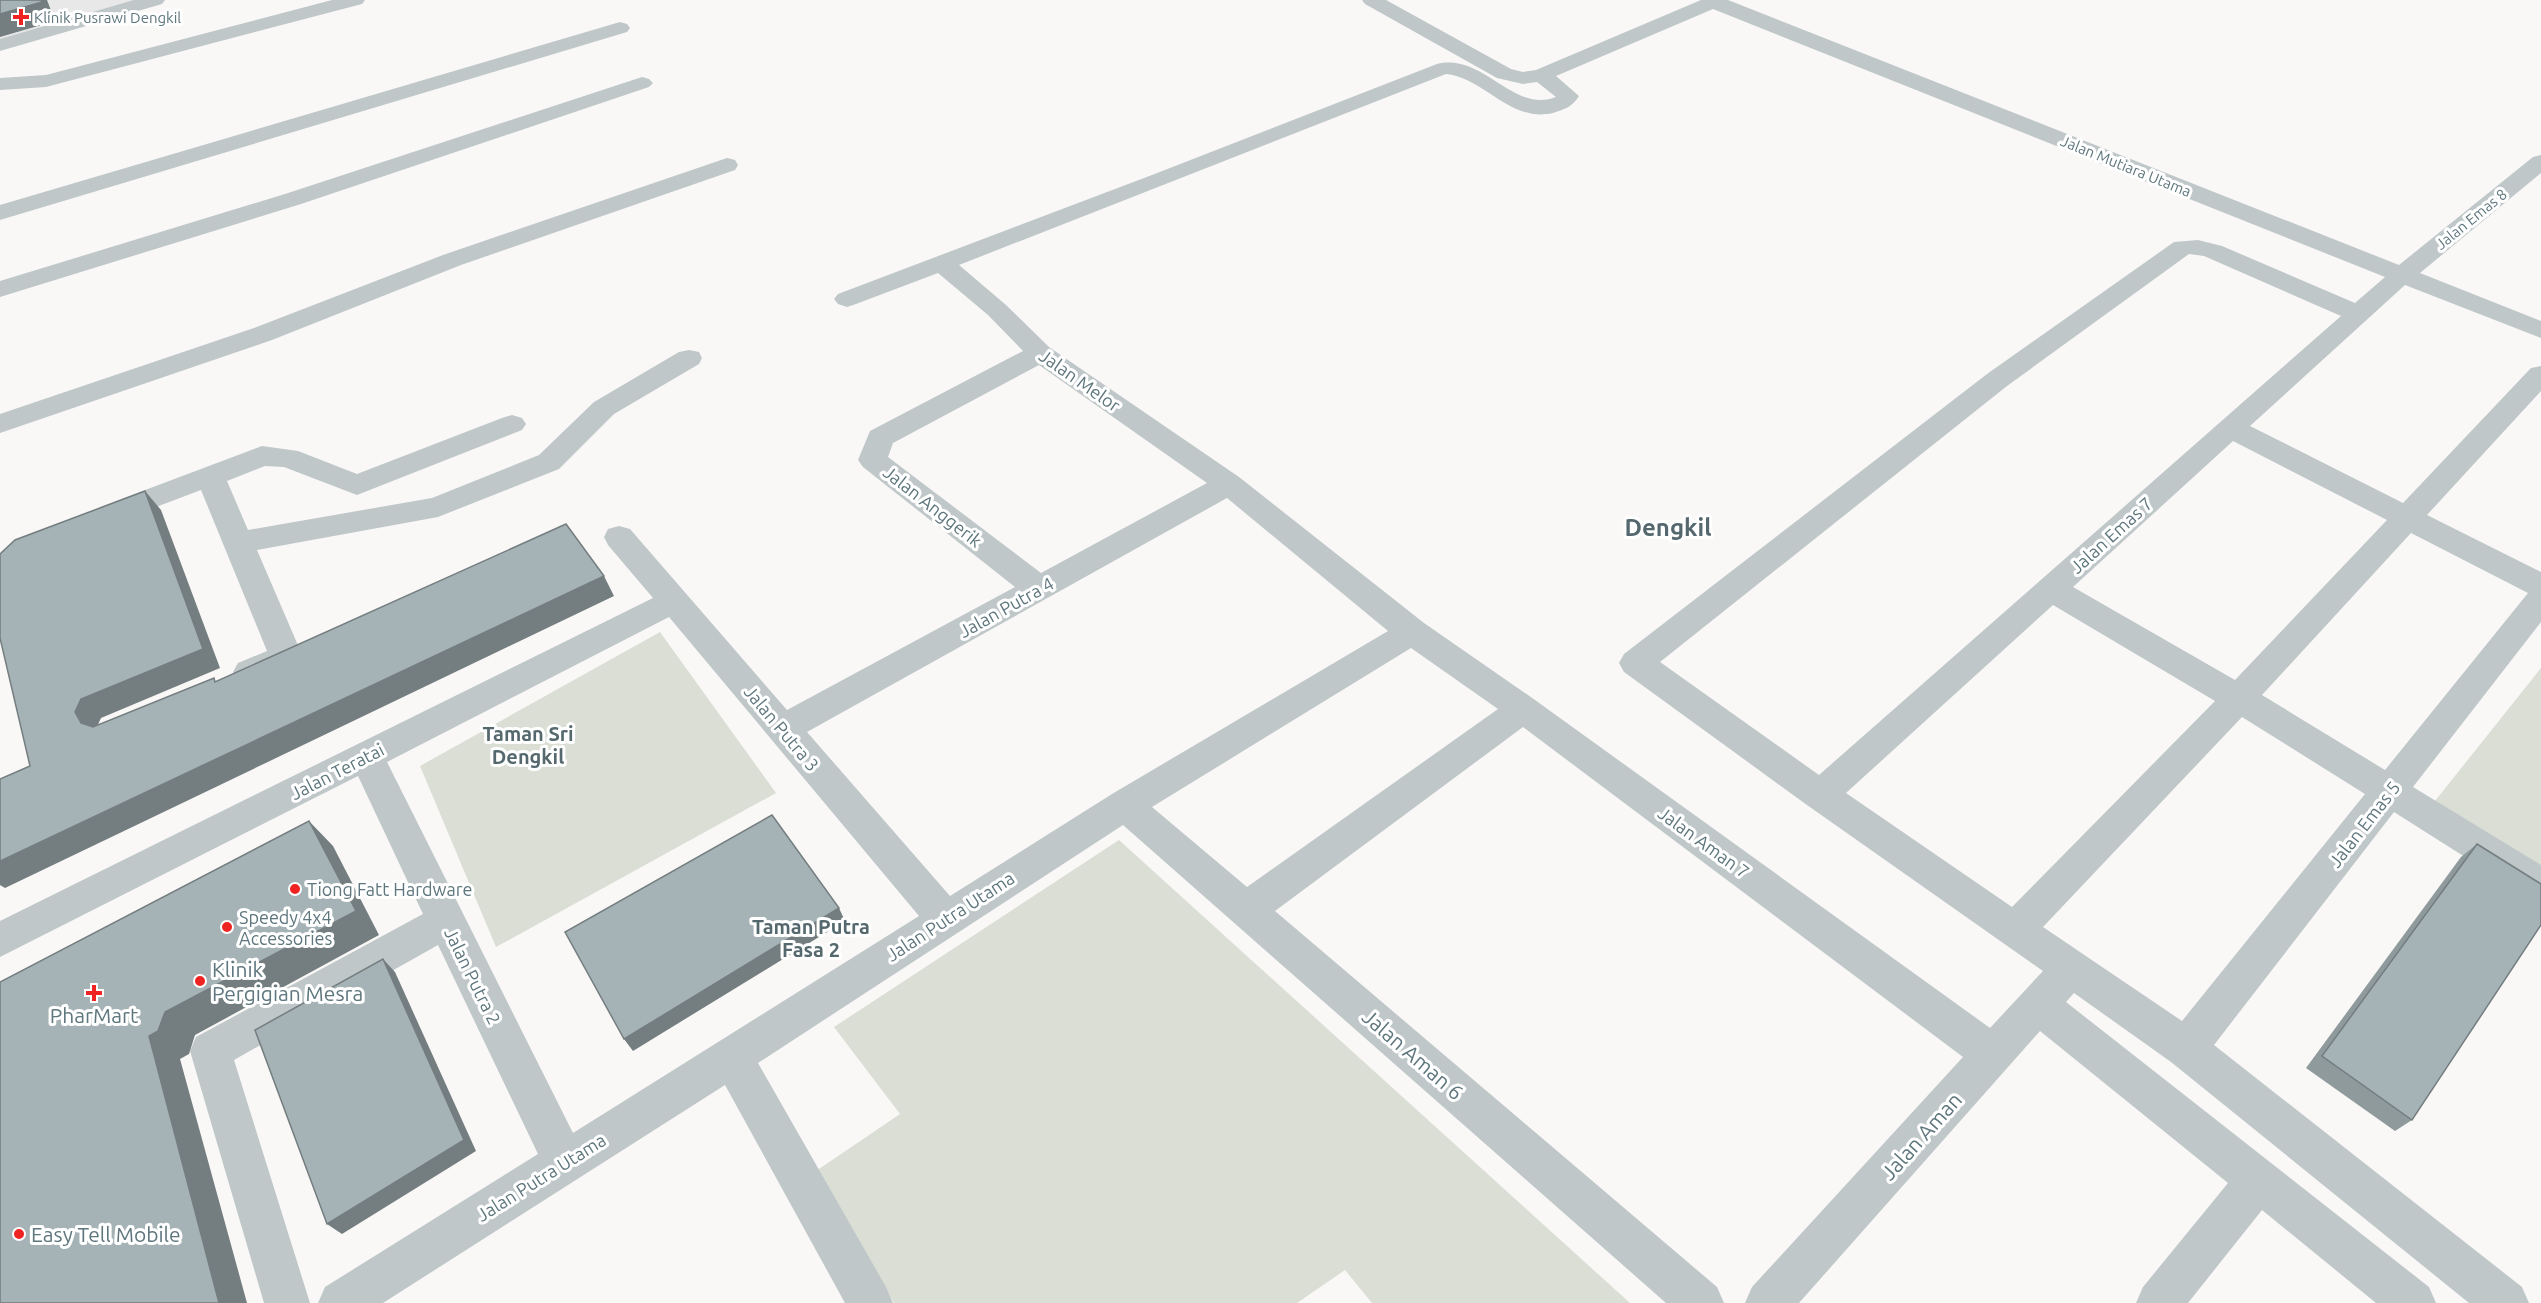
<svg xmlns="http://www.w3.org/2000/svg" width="2541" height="1303" viewBox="0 0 2541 1303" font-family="Ubuntu,sans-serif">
<rect width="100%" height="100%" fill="#f9f8f6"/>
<path fill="#e7e8e7" d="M 0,0 L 146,0 L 0,43 Z"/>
<path fill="#daded5" d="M 660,632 L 776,793 L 496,947 L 420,766 Z
M 2541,668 L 2541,872 L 2431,806 Z
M 1119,840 L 1630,1303 L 1372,1303 L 1345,1270 L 1297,1303 L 894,1303 L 816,1171 L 900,1114 L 834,1027 Z"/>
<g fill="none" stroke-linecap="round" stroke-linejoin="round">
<path fill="#bfc7c9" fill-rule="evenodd" d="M 134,0 L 165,0 L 162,4 L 0,51 L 0,39 Z
M 332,0 L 365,0 L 362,4 L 46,87 L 0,90 L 0,78 L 46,75 Z
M 1362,0 L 1386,0 L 1511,69 L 1523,72 L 1536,70 L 1701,0 L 1728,0 L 2399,265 L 2533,157 L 2541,155 L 2541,173 L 2420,273 L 2541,321 L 2541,338 L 2405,285 L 2250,426 L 2403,503 L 2531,368 L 2541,366 L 2541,391 L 2427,515 L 2541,572 L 2541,622 L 2413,787 L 2541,865 L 2541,901 L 2528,897 L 2394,812 L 2214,1045 L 2522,1287 L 2529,1303 L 2469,1303 L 2171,1062 L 2074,993 L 2066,1002 L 2429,1287 L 2436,1303 L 2376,1303 L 2262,1210 L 2188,1303 L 2136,1303 L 2143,1287 L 2228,1183 L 2040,1031 L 1799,1303 L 1745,1303 L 1752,1287 L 1963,1057 L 1523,727 L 1275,911 L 1717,1287 L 1724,1303 L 1666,1303 L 1123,825 L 758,1063 L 886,1287 L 893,1303 L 845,1303 L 725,1085 L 383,1303 L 318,1303 L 325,1287 L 538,1154 L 438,945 L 234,1060 L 310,1303 L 264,1303 L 190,1051 L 196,1037 L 423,914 L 358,776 L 0,957 L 0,921 L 653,598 L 608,545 L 604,537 L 608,529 L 619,526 L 630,529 L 787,710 L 1015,587 L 863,467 L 858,460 L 870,431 L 1023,351 L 988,315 L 938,273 L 856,304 L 847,307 L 838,304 L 834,299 L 838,294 L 1152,175 L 1437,64 C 1483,52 1513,114 1556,97 L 1537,82 L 1523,84 L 1497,78 L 1365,4 ZM 1713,9 L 2385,277 L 2355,303 L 2222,246 L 2198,240 L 2174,242 L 1987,374 L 1624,654 L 1619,663 L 1624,672 L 1807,805 L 2043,971 L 1990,1028 L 1535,700 L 1424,623 L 1239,477 L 1049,347 L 1006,305 L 959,265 L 1446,74 C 1485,78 1510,123 1553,113 C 1565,109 1572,107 1579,96 L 1556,76 ZM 2189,254 L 2204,256 L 2341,316 L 1819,775 L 1660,662 L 2007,386 ZM 1039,365 L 1207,483 L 1041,573 L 888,457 L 893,443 ZM 2233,441 L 2387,520 L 2235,680 L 2073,587 ZM 1227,498 L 1388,631 L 1112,794 L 950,896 L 807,732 ZM 2411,533 L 2528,593 L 2385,770 L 2262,695 ZM 2053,605 L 2215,701 L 2012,907 L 1846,793 ZM 669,617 L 919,916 L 573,1133 L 387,762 ZM 1411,648 L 1498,709 L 1247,887 L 1152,807 ZM 2242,717 L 2365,794 L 2182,1021 L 2043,927 Z
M 620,22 L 627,24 L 630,28 L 627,32 L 0,220 L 0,205 Z
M 642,77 L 649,79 L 653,83 L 649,87 L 301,204 L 0,297 L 0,281 L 285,194 Z
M 727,158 L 735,160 L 738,165 L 735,170 L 461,265 L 272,340 L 0,433 L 0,414 L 254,328 L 443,255 Z
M 689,350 L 699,352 L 702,358 L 699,364 L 614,414 L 559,469 L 438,517 L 257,550 L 303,657 L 298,666 L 262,681 L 250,685 L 238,681 L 233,672 L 238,663 L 267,651 L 201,490 L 111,524 L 100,521 L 96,514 L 100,507 L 262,446 L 298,451 L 357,474 L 502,418 L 512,415 L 522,418 L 526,424 L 522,430 L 357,495 L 284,467 L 265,466 L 227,481 L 248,530 L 432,498 L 539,455 L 594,402 L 679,352 Z"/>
</g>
<path fill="#8f9a9d" d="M 2477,844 L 2412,1120 L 2395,1131 L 2306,1068 L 2461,857 Z"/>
<path fill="#747d7f" d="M 41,0 L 47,0 L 55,21 L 0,37 L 0,14 Z
M 145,491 L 161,510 L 220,668 L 101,718 L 95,731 L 81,723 L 75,712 Z
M 604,576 L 614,596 L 5,888 L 0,885 L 0,861 Z
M 309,821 L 333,846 L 379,935 L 195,1035 L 189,1054 L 180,1059 L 247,1303 L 219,1303 L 149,1036 L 165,1012 Z
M 839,908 L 845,921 L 633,1051 L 624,1039 Z
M 383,959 L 395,972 L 476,1151 L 342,1234 L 327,1224 Z"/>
<path fill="#a6b3b6" stroke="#747d7f" stroke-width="1.5" d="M 0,0 L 41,0 L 42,2 L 0,14 Z
M 145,491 L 203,649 L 81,699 L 75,712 L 81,723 L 93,727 L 214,678 L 215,682 L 566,524 L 604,576 L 0,861 L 0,779 L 30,766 L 0,638 L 0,554 L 15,540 Z
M 772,815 L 839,908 L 624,1039 L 565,932 Z
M 309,821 L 356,911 L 165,1012 L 158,1031 L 149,1036 L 219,1303 L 0,1303 L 0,982 Z
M 2477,844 L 2541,884 L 2541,925 L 2412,1120 L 2322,1056 Z
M 383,959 L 464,1140 L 327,1224 L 255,1030 Z"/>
<g fill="#ef2321" stroke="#fff" stroke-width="2">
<path d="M18 8h6v6h6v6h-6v6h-6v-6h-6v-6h6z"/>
<circle cx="295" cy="889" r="6"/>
<circle cx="227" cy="927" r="6"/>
<circle cx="200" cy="981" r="6"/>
<path d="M91 984h6v6h6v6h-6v6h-6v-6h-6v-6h6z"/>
<circle cx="19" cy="1234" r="6"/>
</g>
<g text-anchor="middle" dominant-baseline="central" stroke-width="6" stroke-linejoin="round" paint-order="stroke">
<g font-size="15" fill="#5e767d" stroke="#fff" text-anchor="start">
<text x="34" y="17">Klinik Pusrawi Dengkil</text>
</g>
<g font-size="15" fill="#5e767d" stroke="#fff">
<text transform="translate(2126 166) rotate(22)">Jalan Mutiara Utama</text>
<text transform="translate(2471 219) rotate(-39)">Jalan Emas 8</text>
</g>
<g font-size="18" fill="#5e767d" stroke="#fff">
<text transform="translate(1080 380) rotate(35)">Jalan Melor</text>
<text transform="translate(933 506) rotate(38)">Jalan Anggerik</text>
<text transform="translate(2111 535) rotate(-42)">Jalan Emas 7</text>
<text transform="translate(1006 607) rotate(-29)">Jalan Putra 4</text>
<text transform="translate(782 728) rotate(50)">Jalan Putra 3</text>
<text transform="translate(337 771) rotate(-27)">Jalan Teratai</text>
<text transform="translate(2364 824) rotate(-52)">Jalan Emas 5</text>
<text transform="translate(1704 842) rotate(36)">Jalan Aman 7</text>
<text transform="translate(950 916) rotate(-33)">Jalan Putra Utama</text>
<text transform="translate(473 976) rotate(64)">Jalan Putra 2</text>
<text transform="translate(541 1177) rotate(-32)">Jalan Putra Utama</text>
</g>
<g font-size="18" fill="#5e767d" stroke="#fff" text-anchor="start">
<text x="307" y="889">Tiong Fatt Hardware</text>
<text x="239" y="917">Speedy 4x4<tspan x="239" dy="21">Accessories</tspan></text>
</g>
<g font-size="20" font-weight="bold" fill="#54686e" stroke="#fff">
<text x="528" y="733">Taman Sri<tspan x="528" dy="23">Dengkil</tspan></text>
<text x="811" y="926">Taman Putra<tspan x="811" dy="23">Fasa 2</tspan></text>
</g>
<g font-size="21" fill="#5e767d" stroke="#fff" text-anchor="start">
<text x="212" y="969">Klinik<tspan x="212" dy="24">Pergigian Mesra</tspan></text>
<text x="94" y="1015" text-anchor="middle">PharMart</text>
<text x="31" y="1234">Easy Tell Mobile</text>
</g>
<g font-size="21" fill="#5e767d" stroke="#fff">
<text transform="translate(1413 1054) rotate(41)">Jalan Aman 6</text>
<text transform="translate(1921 1136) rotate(-48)">Jalan Aman</text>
</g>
<g font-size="24" font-weight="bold" fill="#54686e" stroke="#fff">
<text x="1668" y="527">Dengkil</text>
</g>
</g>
</svg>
